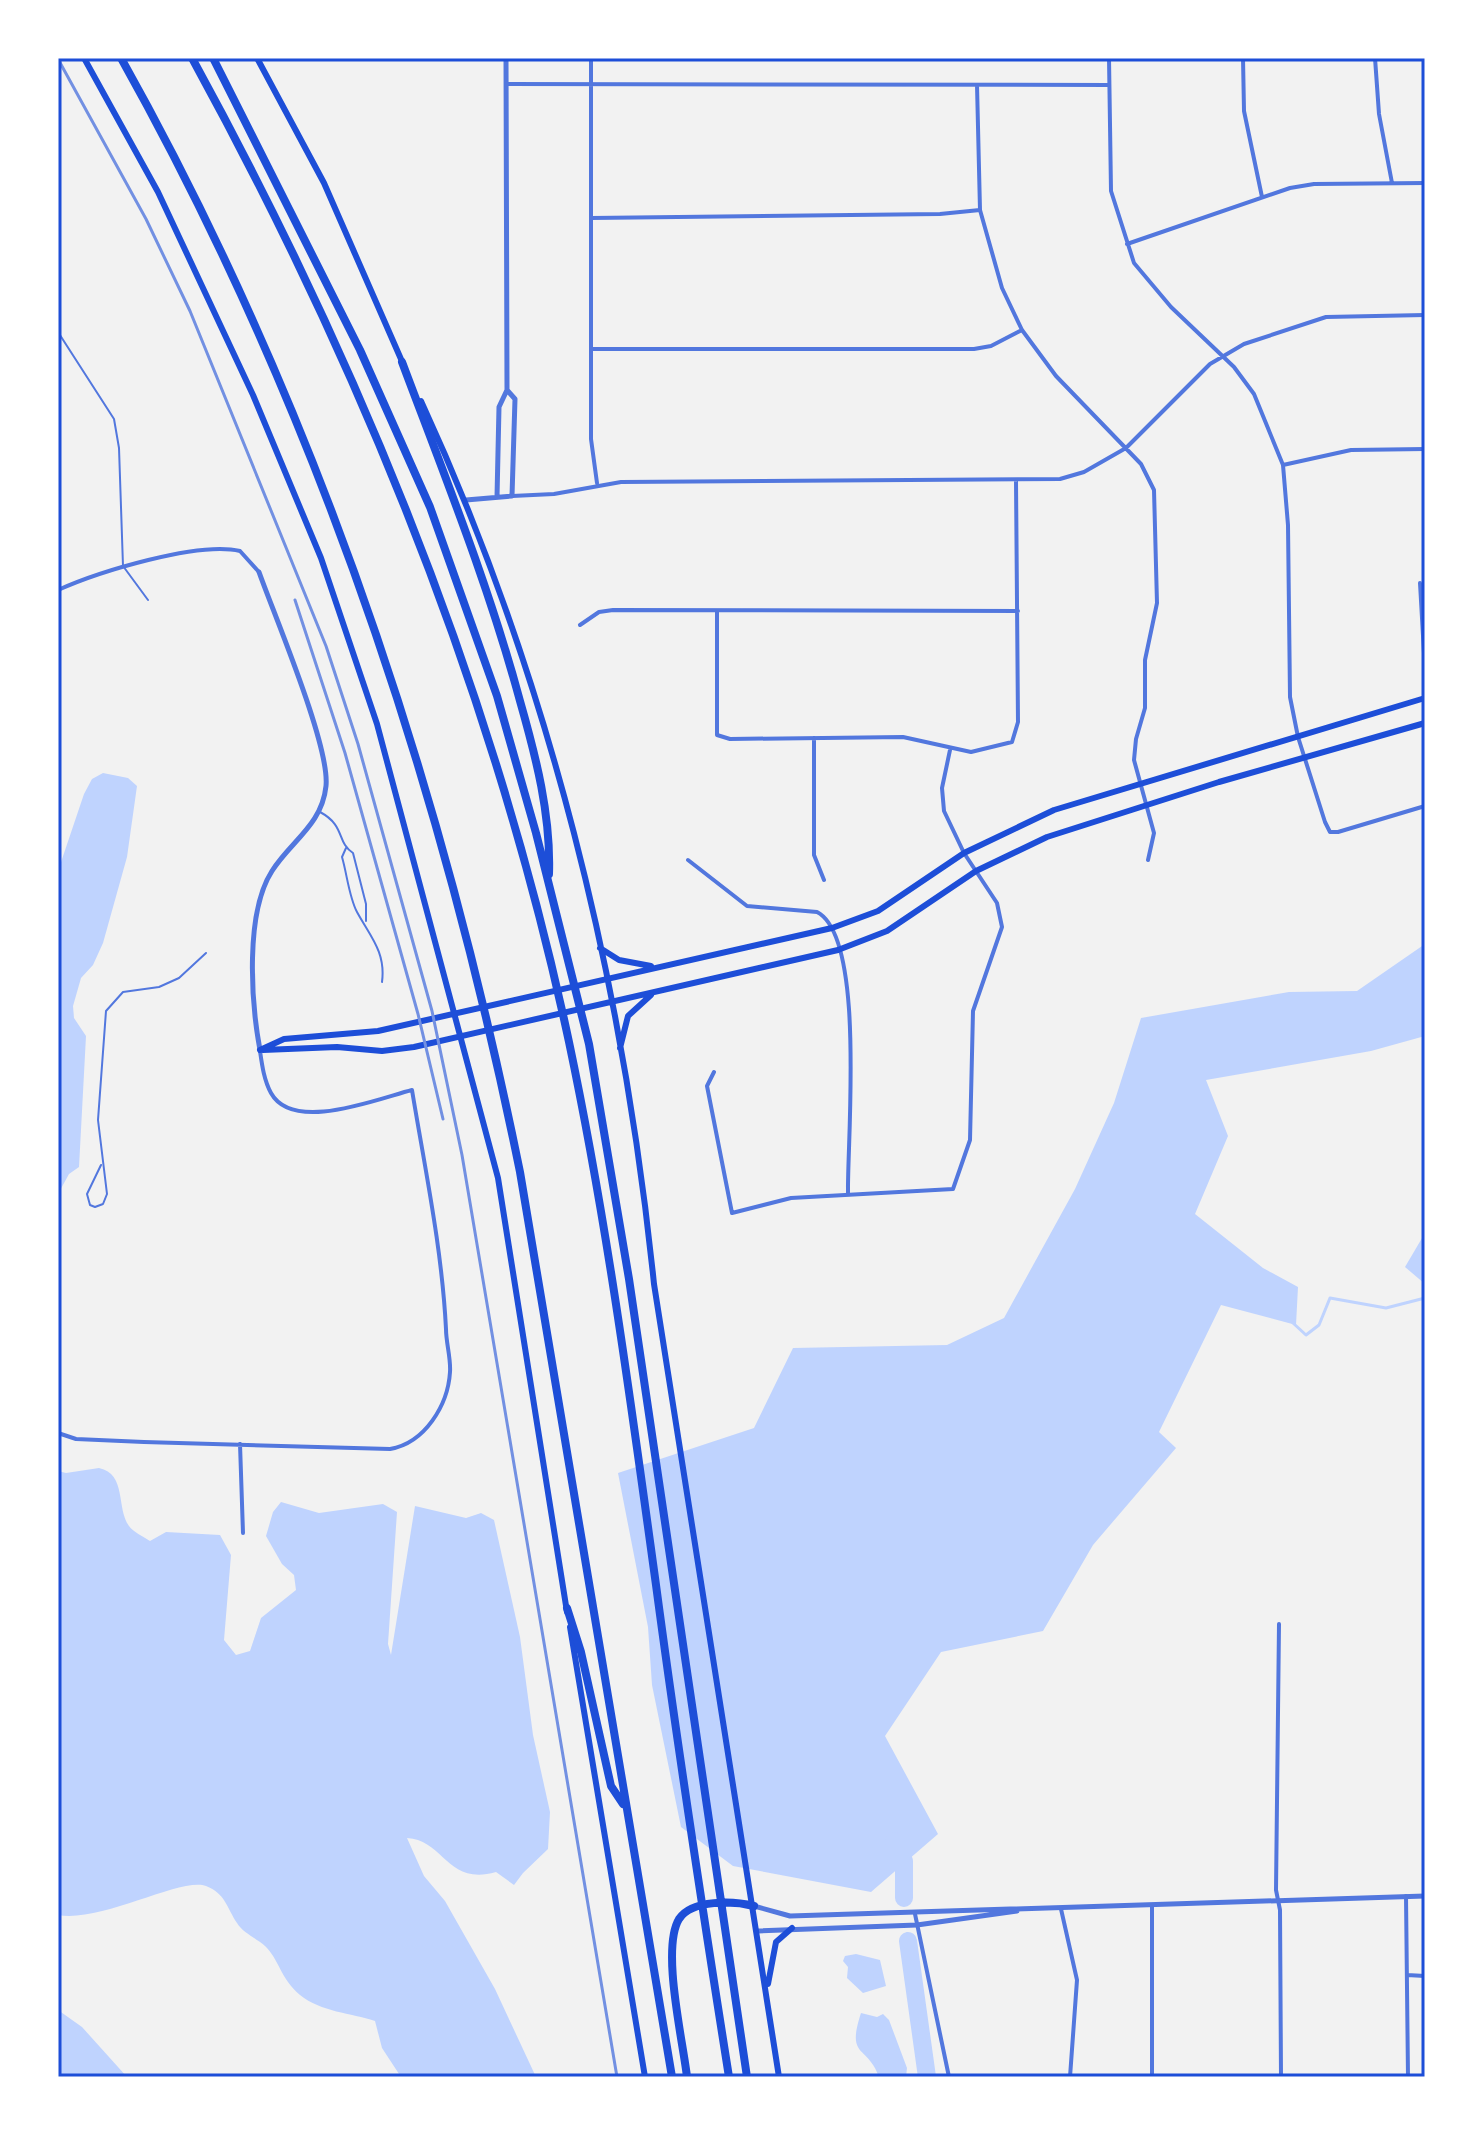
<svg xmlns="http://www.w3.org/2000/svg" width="1483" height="2135" viewBox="0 0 1483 2135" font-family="'PT Sans Narrow',sans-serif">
<rect width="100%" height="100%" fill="#f2f2f2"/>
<path fill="#bfd3fe" d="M 103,773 L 128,778 L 137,786 L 127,857 L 103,943 L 93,965 L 81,978 L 73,1006 L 74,1018 L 86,1036 L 79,1167 L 69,1174 L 58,1194 L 58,871 L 84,794 L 92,779 Z
M 1425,944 L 1425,1036 L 1371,1051 L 1206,1080 L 1228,1136 L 1195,1214 L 1263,1268 L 1298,1287 L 1296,1325 L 1221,1305 L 1159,1432 L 1176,1448 L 1093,1545 L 1043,1631 L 941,1652 L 885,1736 L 938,1834 L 871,1892 L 733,1866 L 681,1827 L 652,1685 L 648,1627 L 618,1473 L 754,1428 L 793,1348 L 947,1345 L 1004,1318 L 1075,1189 L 1114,1103 L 1141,1018 L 1289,992 L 1357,991 Z
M 1425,1233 L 1425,1284 L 1405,1267 Z
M 99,1468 C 127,1474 116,1508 129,1526 C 133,1532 144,1537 150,1541 L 166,1532 L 220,1535 L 231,1555 L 224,1640 L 236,1655 L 250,1651 L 261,1618 L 296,1590 L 294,1575 L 282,1564 L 266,1536 L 273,1512 L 281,1502 L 319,1513 L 383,1504 L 397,1512 L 388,1644 L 391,1655 L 415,1506 L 466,1518 L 481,1513 L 494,1520 L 520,1637 L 533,1735 L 550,1812 L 548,1849 L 523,1873 L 514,1885 L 496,1872 C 447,1886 444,1840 407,1838 L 424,1876 L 445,1901 L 495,1989 L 536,2077 L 401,2077 L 382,2048 L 375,2021 C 351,2013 321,2012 300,1995 C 280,1978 279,1959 265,1946 C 256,1938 243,1933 237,1923 C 227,1908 225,1893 206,1886 C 181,1877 101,1923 58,1915 L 58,1471 L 66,1473 Z
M 856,1954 L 880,1960 L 886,1986 L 863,1993 L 847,1978 L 848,1967 L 843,1961 L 845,1956 Z
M 58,2010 L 82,2027 L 127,2077 L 58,2077 Z
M 861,2013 L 877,2017 L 883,2014 L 889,2020 L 907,2068 L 906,2077 L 879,2077 C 867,2044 846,2059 861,2013 Z"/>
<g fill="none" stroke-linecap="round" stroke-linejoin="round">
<path stroke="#bfd3fe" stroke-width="3" d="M 1293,1323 L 1306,1335 L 1319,1325 L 1330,1298 L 1386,1308 L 1425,1298"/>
<path stroke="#bfd3fe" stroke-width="18" d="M 894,1841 L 904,1861 L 904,1898
M 908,1941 L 927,2077"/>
<path stroke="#5277de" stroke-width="2" d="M 58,332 L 114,419 L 119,448 L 123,566 L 148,600
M 320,812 C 346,826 336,842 353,853 L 366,904 L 366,921
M 346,848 L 342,857 C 347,874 349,897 357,912 C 370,936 386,952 382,982
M 101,1165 L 87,1194 L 90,1205 L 95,1207 L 103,1204 L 107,1194 L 98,1120 L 106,1011 L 123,992 L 159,987 L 179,978 L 206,953"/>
<path stroke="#5277de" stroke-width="4" d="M 591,58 L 591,439 L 597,483
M 1109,58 L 1111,191 L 1134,263 L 1171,307 L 1234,367 L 1254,394 L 1283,465 L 1288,525 L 1290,697 L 1298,737 L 1325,822 L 1330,832 L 1338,832 L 1425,806
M 1243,58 L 1244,111 L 1262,197
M 1375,58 L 1379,114 L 1392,183
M 506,84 L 1109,85
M 977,85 L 980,210 L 1002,288 L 1022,330 L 1056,376 L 1141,464 L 1154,490 L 1157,603 L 1145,660 L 1145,708 L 1136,739 L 1134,760 L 1154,833 L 1148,860
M 591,218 L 940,214 L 980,210
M 1127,244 L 1290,188 L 1314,184 L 1425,183
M 591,349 L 974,349 L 991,346 L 1022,330
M 1283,465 L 1351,450 L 1425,449
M 512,496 L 554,494 L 621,482 L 1060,479 L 1084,472 L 1126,448 L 1210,364 L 1244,344 L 1326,317 L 1425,315
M 1420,583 L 1425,671
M 58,590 C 98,572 198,541 240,551 L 259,572
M 717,612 L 717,735 L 730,739 L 903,737 L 971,752 L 1012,742 L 1018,722 L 1016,481
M 580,625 L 599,612 L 613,610 L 1018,611
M 814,738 L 814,855 L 824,880
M 688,860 L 747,906 L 817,912 C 866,937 847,1140 848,1193
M 714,1072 L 707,1086 L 732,1213 L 791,1198 L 953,1189 L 970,1140 L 973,1011 L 1002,927 L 997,903 L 964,853 L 944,811 L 942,788 L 950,750
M 58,1433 L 76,1439 L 144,1442 L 390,1449 C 425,1443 448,1405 450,1372 C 451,1358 446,1343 446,1329 C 442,1249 425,1169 412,1090 C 377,1099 293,1133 271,1093 C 264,1080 262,1065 260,1051
M 240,1444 L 243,1533
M 1279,1624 L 1276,1890 L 1280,1910 L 1281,2077
M 1406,1896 L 1408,2077
M 1061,1909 L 1077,1980 L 1070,2077
M 915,1914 L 949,2077
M 1407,1975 L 1425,1976
M 1152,2077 L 1152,1905"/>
<path stroke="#5277de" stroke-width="5" d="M 497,497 L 499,407 L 507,390 L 506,58
M 466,500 L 512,496 L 515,399 L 507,390
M 259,572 C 275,617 330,746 326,786 C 322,825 291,841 272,871 C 245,913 251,1002 260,1050
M 754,1906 L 790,1916 L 1425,1896
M 758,1931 L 917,1925 L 1017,1911"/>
<path stroke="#1d4ed8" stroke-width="6" d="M 84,58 L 158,192 L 253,395 L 321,558 L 377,724 L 498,1178 L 567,1612
M 257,58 L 324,183 L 404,366
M 421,401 C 549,678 623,981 654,1284 L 779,2077
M 600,948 L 619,960 L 651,966
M 620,1048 L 628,1016 L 651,995
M 260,1050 L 284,1039 L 378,1031 L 832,928 L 878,911 L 964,853 L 1054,810 L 1425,698
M 263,1050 L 337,1047 L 382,1051 L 414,1047 L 838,950 L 887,931 L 976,871 L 1047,837 L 1219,782 L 1425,723
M 570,1627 L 645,2077
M 768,1984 L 776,1942 L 792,1928"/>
<path stroke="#1d4ed8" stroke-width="8" d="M 121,58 C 316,406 441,782 520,1172 L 672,2077
M 192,58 C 362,368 495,696 569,1042 C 607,1222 631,1404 656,1585 C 678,1750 703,1913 729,2077
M 213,58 L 360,350 L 430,507 L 497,696 L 536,833 L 589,1044 L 629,1279 L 747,2077
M 402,362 C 444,474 489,586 520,701 C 536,757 551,815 549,874
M 567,1608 L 581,1652 L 611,1786 L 623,1804
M 687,2077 C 683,2041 661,1949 679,1919 C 692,1899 734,1901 754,1906"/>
<path stroke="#7290e2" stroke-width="3" d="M 58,59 L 146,219 L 190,311 L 326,646 L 358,744 L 432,1011 L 462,1155 L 617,2077
M 295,600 L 345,753 L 418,1014 L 443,1119"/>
</g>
<rect width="1483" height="2135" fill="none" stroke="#ffffff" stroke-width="120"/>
<rect x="60" y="60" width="1363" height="2015" fill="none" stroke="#1d4ed8" stroke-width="3"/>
</svg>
